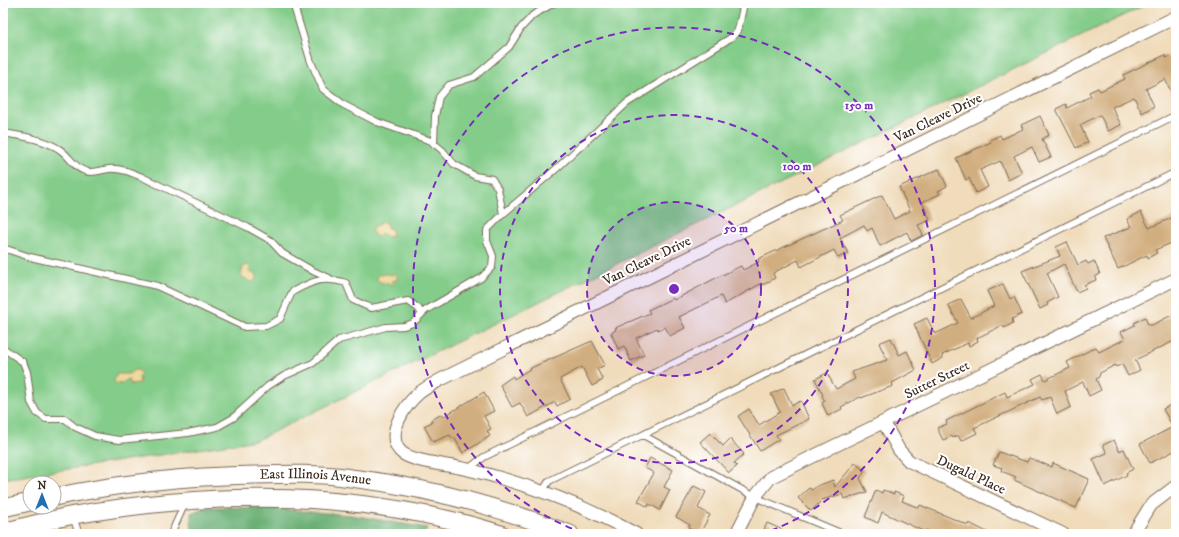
<svg xmlns="http://www.w3.org/2000/svg" width="1179" height="537" viewBox="0 0 1179 537" font-family="'IM FELL DW Pica',serif">
<rect width="100%" height="100%" fill="#fff"/>
<filter id="ink" filterUnits="userSpaceOnUse"><feTurbulence type="fractalNoise" baseFrequency=".025" numOctaves="2"/><feDisplacementMap in="SourceGraphic" scale="8" xChannelSelector="R" yChannelSelector="G"/><feConvolveMatrix kernelMatrix="1 2 1 2 8 2 1 2 1" color-interpolation-filters="sRGB"/></filter>
<filter id="wash" filterUnits="userSpaceOnUse"><feTurbulence type="fractalNoise" baseFrequency=".012" numOctaves="4" result="noise"/><feDisplacementMap in="SourceGraphic" scale="16" xChannelSelector="R" yChannelSelector="G"/><feGaussianBlur stdDeviation="0.9" result="paint"/><feColorMatrix in="noise" values="0 0 0 0 0 0 0 0 0 0 0 0 0 0 0 0 0 1.4 0 .05"/><feComposite in="paint" operator="in"/></filter>
<g filter="url(#wash)">
<rect width="100%" height="100%" fill="#f0dcbb"/>
<path fill="#83cc89" stroke="#5f7b54" d="M 3,3 L 1149,3 L 257,440 L 3,479 Z"/>
<path fill="#6ab075" stroke="#526d4a" d="M 205,507 L 265,508 L 351,515 L 427,528 L 425,534 L 192,534 L 191,513 Z"/>
<path fill="#eeda9e" stroke="#94825e" d="M 382,222 L 385,222 L 388,228 L 392,229 L 392,236 L 386,237 L 382,233 L 377,237 L 372,232 L 372,228 Z
M 247,265 L 250,266 L 250,272 L 257,275 L 255,281 L 251,282 L 241,276 L 243,267 Z
M 395,273 L 398,279 L 393,281 L 392,285 L 377,281 L 378,275 L 389,274 L 392,275 Z
M 134,370 L 137,370 L 141,373 L 139,377 L 140,383 L 131,385 L 128,379 L 121,384 L 115,383 L 114,380 L 117,374 L 129,374 Z"/>
<g id="blocks">
<path fill="#d1ae7f" d="M 1176,54 L 1176,102 L 1165,79 L 1146,89 L 1154,106 L 1142,113 L 1134,97 L 1112,107 L 1121,125 L 1108,131 L 1100,115 L 1080,125 L 1088,142 L 1076,148 L 1056,109 L 1066,104 L 1067,108 L 1091,96 L 1089,92 L 1098,88 L 1100,91 L 1125,79 L 1123,75 L 1165,55 L 1166,58 Z
M 1040,116 L 1049,135 L 1042,139 L 1051,157 L 1039,162 L 1032,147 L 1014,156 L 1022,173 L 1008,180 L 1000,161 L 980,170 L 988,187 L 976,193 L 969,178 L 966,180 L 956,158 L 991,142 L 990,140 L 1000,135 L 1002,139 L 1023,129 L 1021,125 Z
M 939,169 L 947,186 L 938,191 L 940,194 L 922,202 L 930,220 L 918,225 L 923,235 L 911,241 L 907,232 L 880,246 L 872,228 L 867,231 L 864,225 L 840,238 L 848,253 L 838,258 L 834,250 L 801,267 L 798,260 L 773,273 L 775,278 L 763,285 L 762,283 L 725,304 L 721,296 L 679,317 L 685,328 L 670,336 L 665,327 L 658,330 L 657,328 L 636,338 L 644,355 L 631,361 L 624,346 L 618,349 L 611,333 L 616,330 L 615,328 L 650,313 L 648,310 L 673,298 L 674,300 L 714,279 L 741,266 L 743,270 L 759,262 L 758,259 L 843,220 L 840,215 L 882,195 L 894,219 L 910,211 L 899,187 Z
M 1141,212 L 1149,228 L 1176,216 L 1176,241 L 1155,250 L 1157,253 L 1148,258 L 1147,255 L 1118,269 L 1103,238 L 1131,227 L 1127,219 Z
M 1067,242 L 1078,265 L 1086,261 L 1088,264 L 1094,261 L 1100,274 L 1095,277 L 1096,280 L 1084,285 L 1086,288 L 1077,292 L 1064,264 L 1047,273 L 1058,297 L 1047,303 L 1048,305 L 1040,309 L 1022,271 L 1060,256 L 1056,247 Z
M 1003,284 L 1010,299 L 1014,297 L 1022,314 L 1012,319 L 1013,323 L 1004,328 L 1003,325 L 977,338 L 978,341 L 969,346 L 968,343 L 942,355 L 943,358 L 932,364 L 914,324 L 927,318 L 935,334 L 958,323 L 948,305 L 961,299 L 971,318 L 994,306 L 987,291 Z
M 1176,313 L 1176,340 L 1135,360 L 1140,370 L 1128,376 L 1122,364 L 1116,367 L 1115,365 L 1100,373 L 1099,377 L 1096,379 L 1101,390 L 1089,396 L 1083,382 L 1065,391 L 1071,407 L 1057,414 L 1050,397 L 1042,400 L 1040,397 L 974,428 L 977,433 L 961,441 L 958,435 L 953,438 L 952,436 L 943,440 L 937,428 L 947,424 L 946,421 L 1005,392 L 1007,397 L 1035,384 L 1032,379 L 1042,374 L 1045,380 L 1070,368 L 1067,362 L 1096,347 L 1099,352 L 1125,339 L 1121,332 L 1135,325 L 1134,323 L 1145,317 L 1148,325 L 1152,325 Z
M 891,338 L 899,355 L 907,351 L 916,370 L 892,383 L 893,386 L 861,398 L 860,397 L 841,407 L 842,409 L 828,416 L 822,403 L 825,401 L 822,396 L 823,395 L 815,379 L 827,373 L 836,389 L 855,379 L 852,372 L 887,360 L 879,343 Z
M 592,341 L 605,365 L 597,369 L 603,380 L 592,386 L 582,367 L 560,379 L 570,399 L 557,406 L 555,402 L 528,417 L 520,403 L 512,407 L 500,385 L 513,376 L 514,379 L 533,367 Z
M 784,388 L 792,405 L 801,401 L 809,419 L 776,435 L 779,439 L 760,451 L 738,416 L 749,409 L 759,425 L 780,412 L 771,394 Z
M 484,392 L 494,411 L 484,416 L 491,429 L 487,431 L 490,436 L 463,453 L 454,437 L 452,438 L 450,435 L 433,442 L 424,426 L 432,422 L 431,420 L 442,414 L 443,417 Z
M 1176,402 L 1176,450 L 1150,463 L 1140,444 L 1173,427 L 1163,409 Z
M 710,433 L 723,446 L 730,439 L 744,454 L 734,463 L 737,466 L 729,473 L 700,442 Z
M 1114,440 L 1119,451 L 1124,449 L 1133,469 L 1126,473 L 1127,475 L 1105,486 L 1093,459 L 1107,453 L 1103,445 Z
M 999,452 L 1027,462 L 1029,458 L 1052,467 L 1053,463 L 1089,479 L 1076,508 L 1014,480 L 1016,477 L 1001,471 L 1002,468 L 993,465 Z
M 650,458 L 673,470 L 664,487 L 670,490 L 660,510 L 649,504 L 648,507 L 638,501 L 654,473 L 645,468 Z
M 855,463 L 865,471 L 860,478 L 867,492 L 844,499 L 842,494 L 822,500 L 811,511 L 798,498 L 809,488 L 812,490 L 817,486 L 833,480 L 835,487 Z
M 694,486 L 706,492 L 698,508 L 710,515 L 700,533 L 688,528 L 690,525 L 676,517 Z
M 876,490 L 882,493 L 883,490 L 894,494 L 894,492 L 904,496 L 902,501 L 919,508 L 920,505 L 968,525 L 969,523 L 991,534 L 946,534 L 939,531 L 936,534 L 926,530 L 925,532 L 882,512 L 878,523 L 865,517 Z
M 767,523 L 792,534 L 762,534 Z"/>
</g>
</g>
<g filter="url(#ink)">
<use href="#blocks" fill-opacity="0" stroke="#7a6855" stroke-width="1"/>
<g fill="none" stroke-linecap="round" stroke-linejoin="round">
<g stroke="#7a6855" stroke-width="8">
<path id="service" d="M 293,3 L 311,62 L 323,89 L 344,105 L 377,122 L 431,141 L 442,150 L 454,164 L 475,176 L 492,179 L 498,189 L 503,214 L 556,169 L 627,103 L 732,37 L 738,30 L 744,3
M 3,133 C 21,136 44,139 59,149 C 69,155 74,168 85,171 C 93,174 101,170 109,169 C 121,168 132,173 142,177 L 247,227 L 270,240 L 282,253 L 313,271 L 329,278
M 434,144 L 435,116 L 439,97 L 449,85 L 474,77 L 509,47 L 521,28 L 533,15 L 554,3
M 3,248 L 30,257 L 157,286 L 245,327 L 266,326 L 280,319 L 292,292 C 313,281 322,276 346,283 L 353,300 L 371,308 L 408,301 L 418,308 L 422,314
M 3,348 L 23,362 L 27,372 L 31,402 L 37,413 L 46,419 L 65,419 L 75,427 L 95,436 L 119,440 L 188,433 L 217,427 L 233,418 L 268,386 L 284,376 L 313,363 L 339,340 L 386,327 L 404,326 L 413,323 L 426,310 L 481,278 L 492,267 L 493,256 L 487,241 L 487,230 L 503,214
M 643,435 L 755,497 L 843,534
M 468,469 L 484,457 L 1176,115
M 542,492 L 549,481 L 1176,172
M 73,517 L 79,534
M 171,534 L 185,503"/>
</g>
<g stroke="#7a6855" stroke-width="14">
<path id="minor" d="M 884,423 L 899,450 L 909,461 L 1063,534
M 636,534 C 583,505 526,483 466,469 C 451,465 409,462 400,451 C 385,434 405,405 419,393 C 425,388 433,384 440,380 L 1176,17
M 736,534 L 755,497 L 771,477 L 1176,279
M 1133,534 L 1151,505 L 1176,486"/>
</g>
<g stroke="#7a6855" stroke-width="19">
<g id="secondary">
<path id="s1" d="M 54,497 C 121,483 187,476 255,475 C 287,474 320,473 351,478 C 426,487 500,507 570,534"/>
<path d="M 3,508 L 30,502"/>
<path d="M 3,532 C 26,526 50,520 74,515 C 218,490 360,490 501,534"/>
</g>
</g>
<use href="#service" stroke="#fff" stroke-width="6"/>
<use href="#minor" stroke="#fff" stroke-width="12"/>
<use href="#secondary" stroke="#fff" stroke-width="17"/>
</g>
</g>
<circle cx="674" cy="289" r="87" fill="#7b2cbf" fill-opacity=".12"/>
<g fill="none" stroke="#7b2cbf" stroke-width="2" stroke-dasharray="7 5">
<circle cx="674" cy="289" r="87"/>
<circle cx="674" cy="289" r="174"/>
<path d="M583 533A261 261 0 1 1 765 533"/>
</g>
<g text-anchor="middle" dominant-baseline="central" stroke-width="4" stroke-linejoin="round" paint-order="stroke">
<g font-size="14" fill="#3b2a1e" stroke="#fff">
<text transform="translate(938 118) rotate(-26)">Van Cleave Drive</text>
<text transform="translate(647 261) rotate(-26)">Van Cleave Drive</text>
<text transform="translate(937 380) rotate(-26)">Sutter Street</text>
<text transform="translate(971 475) rotate(25)">Dugald Place</text>
<text stroke="none"><textPath href="#s1" startOffset="263">East Illinois Avenue</textPath></text>
</g>
</g>
<circle cx="674" cy="289" r="6" fill="#7b2cbf" stroke="#fff" stroke-width="2"/>
<g font-size="12" text-anchor="middle" font-weight="bold" fill="#7b2cbf" stroke="#fff" stroke-width="4" stroke-linejoin="round" paint-order="stroke">
<text x="859" y="109">150 m</text>
<text x="797" y="170">100 m</text>
<text x="736" y="232">50 m</text>
</g>
<rect width="1179" height="537" fill="none" stroke="#fff" stroke-width="16"/>
<g transform="translate(42 495)"><circle r="19" fill="#ffffff" stroke="#b1aaa5"/>
<path d="M0-3L7 15L0 10L-7 15Z" fill="#1f6fb2"/>
<text y="-6" font-size="11" font-weight="bold" text-anchor="middle" fill="#3b2a1e">N</text>
</g>
</svg>
